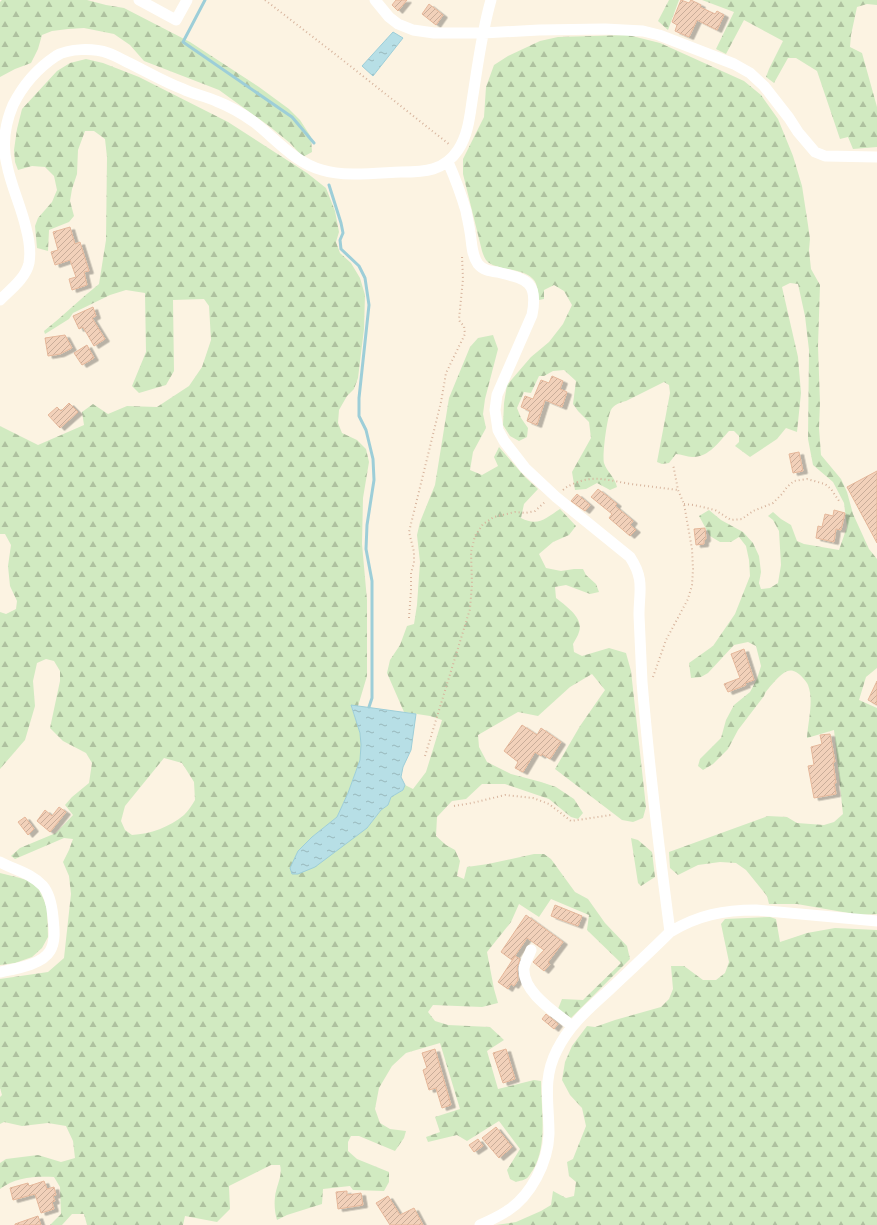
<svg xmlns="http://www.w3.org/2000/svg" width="877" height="1225" viewBox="0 0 877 1225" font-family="'DM Sans',sans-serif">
<defs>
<pattern id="forest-firs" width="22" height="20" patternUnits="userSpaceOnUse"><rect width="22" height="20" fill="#d1eac1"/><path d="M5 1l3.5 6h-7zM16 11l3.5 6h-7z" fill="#aec19f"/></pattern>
<pattern id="water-ripples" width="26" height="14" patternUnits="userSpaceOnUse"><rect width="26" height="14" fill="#b7dfe6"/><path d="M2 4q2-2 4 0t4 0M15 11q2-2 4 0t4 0" fill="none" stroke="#99b8bc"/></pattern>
<pattern id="building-hatch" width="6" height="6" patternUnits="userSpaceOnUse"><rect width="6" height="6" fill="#f2d1ba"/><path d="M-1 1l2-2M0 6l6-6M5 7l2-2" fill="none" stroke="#c9ad99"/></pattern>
<filter id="shadow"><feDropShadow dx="4.5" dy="2.5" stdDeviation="0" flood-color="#0004"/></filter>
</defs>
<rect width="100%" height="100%" fill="#fcf3e2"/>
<path fill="url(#forest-firs)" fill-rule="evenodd" d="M 2,0 L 87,0 L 106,5 L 124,8 L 190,42 L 259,87 L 289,109 L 300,120 L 311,137 L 312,152 L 303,157 L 290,143 L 269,126 L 219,90 L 144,61 L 130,45 L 114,34 L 84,28 L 68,29 L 52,31 L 42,35 L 38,49 L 31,63 L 15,69 L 0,77 L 0,2 Z
M 669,0 L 679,0 L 668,30 L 658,21 Z
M 702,0 L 877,0 L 877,5 L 867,4 L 857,7 L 851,35 L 850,47 L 862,53 L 877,107 L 877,147 L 853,149 L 848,137 L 840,139 L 817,71 L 796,58 L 788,58 L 774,83 L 766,77 L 769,69 L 783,41 L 744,20 L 726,54 L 716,49 L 734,12 Z
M 628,35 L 660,43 L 744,81 L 761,95 L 778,119 L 793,156 L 802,186 L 808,225 L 810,239 L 809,250 L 811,269 L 820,285 L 818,346 L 820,403 L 819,428 L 821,455 L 841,479 L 847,492 L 853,514 L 869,549 L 877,559 L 877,668 L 866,677 L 859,700 L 877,708 L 877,914 L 860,915 L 797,904 L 769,904 L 767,896 L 746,870 L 736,863 L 720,862 L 698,865 L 678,875 L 670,868 L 669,852 L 768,816 L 787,817 L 797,823 L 824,825 L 834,822 L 843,814 L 834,730 L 807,738 C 808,721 814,701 808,685 C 807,683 805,680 803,678 C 791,665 785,671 775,681 C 771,686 766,690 764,696 L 738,730 L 728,749 L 713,764 L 703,770 L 698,766 L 700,759 L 721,738 L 726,720 L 734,705 L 750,692 L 757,679 L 761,666 L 756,646 L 748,642 L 734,645 L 708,673 L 701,677 L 691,678 L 689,663 L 713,646 L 735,614 L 750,576 L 749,560 L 746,546 L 739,537 L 731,542 L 720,542 L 710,536 L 699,516 L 709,510 L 721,520 L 743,532 L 753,543 L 759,556 L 761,572 L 759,583 L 761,589 L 770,588 L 778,583 L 781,565 L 779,531 L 773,520 L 768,516 L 773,512 L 781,519 L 791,525 L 797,541 L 804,544 L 839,550 L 847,527 L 844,503 L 833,482 L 813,465 L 808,439 L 809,350 L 805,316 L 798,284 L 790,283 L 782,287 L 798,357 L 801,393 L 797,432 L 786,428 L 777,439 L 750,457 L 735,446 L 739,442 L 739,436 L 734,431 L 729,431 C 719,442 708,458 692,457 C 687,457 681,454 676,454 L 669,463 L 662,464 L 657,462 L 670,393 L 669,385 L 664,382 L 626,401 C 621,402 613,405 611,410 C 607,417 602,456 604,463 C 607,472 615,477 617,487 L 610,490 L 597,483 L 586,489 L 575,490 L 572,472 L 591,438 L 589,422 L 578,411 L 573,404 L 576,381 L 564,370 L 553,371 L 544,376 L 539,376 L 531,393 L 524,392 L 517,408 L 521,418 L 528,428 L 527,437 L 519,441 L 510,436 L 503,425 L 504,403 L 507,385 L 531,357 L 549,342 L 563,324 L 572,305 L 564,291 L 554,285 L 544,290 L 544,299 L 539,300 C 538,294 538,284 533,279 C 523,267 494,271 486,260 C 484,257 483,254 482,251 L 463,174 L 463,159 L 484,117 L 486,87 L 494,65 L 508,56 L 540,41 L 558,37 Z
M 86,59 L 103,63 L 139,77 L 228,122 L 307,173 L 326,188 L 335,211 L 339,232 L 336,242 L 340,253 L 351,263 L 360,278 L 365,295 L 364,329 L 358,378 L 354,389 L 347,396 L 339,410 L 338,423 L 342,433 L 357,440 L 366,449 L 369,462 L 363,498 L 362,544 L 367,600 L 367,676 L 358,706 L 351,706 L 360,733 L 361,745 L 360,760 L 348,793 L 337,817 L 312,837 L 367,828 L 381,810 L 388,805 L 391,797 L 403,790 L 405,785 L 413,789 L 426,772 L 442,720 L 430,716 L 404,712 L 387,673 L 390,660 L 400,645 L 407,626 L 414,624 L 417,605 L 420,562 L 417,535 L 420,522 L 435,485 L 449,398 L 470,347 L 478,338 L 493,335 L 498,349 L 485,399 L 483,414 L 486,428 L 473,452 L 470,470 L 482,475 L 498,466 L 494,457 L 499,447 L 525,477 L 538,489 L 524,504 L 521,518 C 538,527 546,518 560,509 L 576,526 L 569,535 L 553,542 L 539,554 L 546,568 L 561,571 L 574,569 L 583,569 L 586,575 L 596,584 L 599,592 L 590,594 L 566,585 L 555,587 L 556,598 C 566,606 584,618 579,632 C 578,636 575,640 573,644 L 574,652 L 582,656 L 609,648 L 626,653 L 631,671 L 646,807 L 643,818 L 633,822 L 622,820 L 555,769 L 580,726 L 605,690 L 592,674 L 570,687 L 538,716 L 518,712 L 478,735 L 479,747 L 487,762 L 511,774 L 541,782 L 556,787 L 574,799 L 583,813 L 578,819 L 571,817 L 549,799 L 505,784 L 482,784 L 466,799 L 452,801 L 437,817 L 436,836 L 446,845 L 455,850 L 460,861 L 457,876 L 464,879 L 467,867 L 488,864 L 534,854 L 544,854 L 551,859 L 575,892 L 588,899 L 605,923 L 627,946 L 630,959 L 571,1018 L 558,1009 L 562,999 L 583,1000 L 621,963 L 587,930 L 589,915 L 551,899 L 539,917 L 519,904 L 511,922 L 487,952 L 494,989 L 498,1003 L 482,1007 L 433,1005 L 428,1012 L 435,1021 L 448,1025 L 490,1027 L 504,1040 L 487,1051 L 498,1089 L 534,1080 L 541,1081 C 541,1109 548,1145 533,1170 C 531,1172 529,1177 527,1178 C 525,1180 519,1181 516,1182 L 510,1179 L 507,1170 L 520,1149 L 499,1121 L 467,1141 L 457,1135 L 428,1142 L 426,1137 L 440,1132 L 435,1117 L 460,1109 L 440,1043 L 406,1053 L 392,1066 L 379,1088 L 375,1109 L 380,1123 L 390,1129 L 406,1131 L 404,1138 L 395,1151 L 359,1136 L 351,1136 L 348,1142 L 348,1151 L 357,1159 L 389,1172 L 389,1182 L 384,1191 L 353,1190 L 350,1186 L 323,1189 L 322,1204 L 287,1215 L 277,1220 C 275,1213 274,1205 275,1197 C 276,1186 283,1176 280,1165 L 271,1165 L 229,1186 L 230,1209 L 217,1222 L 185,1216 L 183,1225 L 87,1225 L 84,1214 L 72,1214 L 62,1225 L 50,1225 L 61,1214 L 60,1187 L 54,1177 C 36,1176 15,1177 0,1189 L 0,1163 L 6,1159 L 38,1155 L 61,1162 L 75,1158 L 73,1141 L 66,1126 L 48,1123 L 22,1126 L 4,1122 L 0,1124 L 0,1097 L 2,1095 L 0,1088 L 0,979 L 48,972 L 64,958 L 71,894 L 69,876 L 63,862 L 69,850 L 73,839 L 64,838 L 15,859 L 11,856 L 20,848 L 56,833 L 73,815 L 65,805 L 72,797 L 89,783 L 92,763 L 86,753 L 63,741 L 50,728 L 60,681 L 60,671 L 54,661 L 46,659 L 37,663 L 33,681 L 35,706 L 25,740 L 0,769 L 0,612 L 6,614 L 16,609 L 17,601 L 10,586 L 8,566 L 11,545 L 5,534 L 0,534 L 0,426 L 38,445 L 84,425 L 82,412 L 93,404 L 108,414 L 127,406 L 157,407 L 189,386 L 202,367 L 211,340 L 209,306 L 204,299 L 173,300 L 174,371 L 166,385 L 139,393 L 132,386 L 146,352 L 145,293 L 126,290 L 110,295 L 73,313 L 69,319 L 45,334 L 44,331 C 63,316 80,299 99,284 L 106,240 L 107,157 L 105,139 L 94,131 L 85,131 L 78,150 L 77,174 L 72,189 L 70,201 L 74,216 L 69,222 L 49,230 L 48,251 L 37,248 L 35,226 L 38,218 L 52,202 L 57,190 L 54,176 L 45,167 L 32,166 L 18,170 L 15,162 L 14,150 L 17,129 L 22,109 L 57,71 L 70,63 ZM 164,758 L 182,763 L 194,782 L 195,800 C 192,805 188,811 184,815 C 170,827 150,834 132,835 L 125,830 L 121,821 L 125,806 Z
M 631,838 L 638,840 L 652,852 L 655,877 L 641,886 L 638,883 Z
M 0,873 L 20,878 L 29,881 L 39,889 L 47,907 L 48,937 L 42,948 L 32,957 L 15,963 L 0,965 Z
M 770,917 L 776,919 L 780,942 L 807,933 L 835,928 L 877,930 L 877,1225 L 496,1225 L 516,1222 L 541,1211 L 551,1205 L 553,1191 L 566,1198 L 574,1196 L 576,1182 L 569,1176 L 567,1162 L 573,1159 L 586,1126 L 582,1108 L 570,1095 L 562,1080 L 565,1062 L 572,1046 L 587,1026 L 595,1027 L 615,1020 L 661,1007 L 669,999 L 673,989 L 671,966 L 684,966 L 703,980 L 716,980 L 725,973 L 729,962 L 721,924 L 725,919 Z"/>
<path fill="url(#water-ripples)" stroke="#9dced8" d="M 393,32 L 403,38 L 373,76 L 362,66 Z
M 351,705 L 416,714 L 411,750 L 403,767 L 401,777 L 405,785 L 403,790 L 391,797 L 388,805 L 381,810 L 367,828 L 315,867 L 298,874 L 292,874 L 290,868 L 298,851 L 312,837 L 337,817 L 348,793 L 360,760 L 361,745 L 360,733 Z"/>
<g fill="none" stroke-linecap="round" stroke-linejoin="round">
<path stroke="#9dced8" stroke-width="3" d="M 205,0 L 183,42 L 292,117 L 314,143
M 329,185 L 341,223 L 343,233 L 340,240 L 341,249 L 359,266 L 365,278 L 369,305 L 359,398 L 359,416 L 366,430 L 373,459 L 374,480 L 367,525 L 366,549 L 372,581 L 372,698 L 369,707"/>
</g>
<path fill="url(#building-hatch)" stroke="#e5b79a" filter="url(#shadow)" d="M 396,0 L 407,0 L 398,11 L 392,5 Z
M 681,0 L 689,3 L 691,0 L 701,5 L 700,7 L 715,14 L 717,11 L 724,15 L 717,30 L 697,20 L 689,37 L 675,31 L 677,25 L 672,22 Z
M 429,4 L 443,15 L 436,25 L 422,14 Z
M 70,227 L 75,244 L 80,242 L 89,271 L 84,272 L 87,285 L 72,290 L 69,279 L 76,277 L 70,260 L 55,265 L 51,252 L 58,250 L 53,232 Z
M 93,307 L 96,316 L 92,318 L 105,339 L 94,346 L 83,327 L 79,329 L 73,316 Z
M 65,335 L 72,348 L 60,354 L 48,356 L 45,338 Z
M 87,345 L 94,358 L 82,365 L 74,353 Z
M 552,376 L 563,381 L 560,389 L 567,392 L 562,407 L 545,400 L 537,425 L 527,421 L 530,411 L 521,407 L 525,396 L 533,399 L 541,380 L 549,383 Z
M 69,403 L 78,412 L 60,428 L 48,415 L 57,407 L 61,411 Z
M 799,452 L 803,471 L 793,473 L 789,454 Z
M 877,471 L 877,543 L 847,487 Z
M 598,489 L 617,504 L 615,506 L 633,521 L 630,525 L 636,530 L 630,536 L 609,518 L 612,514 L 591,497 Z
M 577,494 L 590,505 L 585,511 L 571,501 Z
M 834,510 L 845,513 L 841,530 L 836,529 L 834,542 L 816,538 L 818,526 L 822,527 L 825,514 L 833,516 Z
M 705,528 L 706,539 L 704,540 L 704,544 L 696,545 L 694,529 Z
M 744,649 L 754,680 L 745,683 L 746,685 L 728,692 L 724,684 L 740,678 L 731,654 Z
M 877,681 L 877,705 L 868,700 Z
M 522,725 L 537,735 L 541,728 L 561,742 L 550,759 L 542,754 L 541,756 L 535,752 L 523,772 L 515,768 L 518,762 L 504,751 Z
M 830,734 L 835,762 L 833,762 L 836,783 L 834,783 L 836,794 L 814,798 L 808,766 L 814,765 L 811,747 L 822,744 L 820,735 Z
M 59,807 L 66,812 L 50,832 L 37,821 L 45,810 L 52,816 Z
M 25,817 L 34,829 L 28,835 L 18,822 Z
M 555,905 L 582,916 L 578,926 L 551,916 Z
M 526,915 L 563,942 L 548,962 L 550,964 L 544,971 L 533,962 L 544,950 L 527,938 L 512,960 L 501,952 Z
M 515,956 L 520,959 L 517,968 L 518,980 L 514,986 L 511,984 L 508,989 L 498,982 Z
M 546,1014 L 558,1024 L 554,1029 L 542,1019 Z
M 435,1049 L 451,1105 L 442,1108 L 436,1088 L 429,1090 L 423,1070 L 427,1068 L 422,1053 Z
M 506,1049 L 515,1079 L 503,1083 L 493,1053 Z
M 496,1127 L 512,1147 L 499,1158 L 482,1138 Z
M 478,1139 L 483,1146 L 474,1152 L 469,1145 Z
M 44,1181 L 47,1189 L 54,1187 L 56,1195 L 53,1196 L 55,1201 L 52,1202 L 54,1209 L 41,1213 L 35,1194 L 13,1200 L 10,1188 L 28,1183 L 29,1186 Z
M 347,1191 L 347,1195 L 361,1193 L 363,1205 L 338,1209 L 336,1192 Z
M 388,1196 L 400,1215 L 414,1208 L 423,1225 L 390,1225 L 376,1203 Z
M 38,1216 L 41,1225 L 15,1225 L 15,1224 Z"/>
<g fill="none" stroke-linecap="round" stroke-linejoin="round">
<path stroke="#d7b49d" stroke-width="2" stroke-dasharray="1 3" stroke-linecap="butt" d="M 265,0 L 335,54 L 450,145
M 563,490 C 566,487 569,486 573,484 C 594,474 610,481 631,484 C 647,486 662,488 678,490
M 684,504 L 694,505 L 715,510 L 731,520 L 742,519 L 753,511 L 773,503 L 782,494 L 787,487 L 794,481 L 807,479 L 825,484 L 831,489 L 839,501
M 409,618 L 411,590 L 411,573 L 414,563 L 414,552 L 409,532 L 441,402 L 446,373 L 465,334 L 464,326 L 460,322 L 459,319 L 463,279 L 462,256
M 653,677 L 666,640 L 688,599 L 692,585 L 693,569 L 692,549 L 684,504 L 678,490 L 673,464
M 425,756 L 470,609 L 472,584 L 471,552 L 475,536 L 483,524 L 494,517 L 515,512 L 525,513 L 535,511 L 546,501
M 454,806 L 472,803 L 505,795 L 533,798 L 549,804 L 571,821 L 611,815"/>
<path stroke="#fff" stroke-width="11" d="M 139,0 L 176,20 L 187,0
M 375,0 L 389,17 L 398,24 L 413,30 L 434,33 L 483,33 L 539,30 L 605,29 L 643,31 L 659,35 L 734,64 L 750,73 L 764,86 L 789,118 L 798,132 L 815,152 L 825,156 L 877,157
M 448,162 C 455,178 461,194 466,211 C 467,217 469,225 470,232 C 472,242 471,254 478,264 C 483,270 489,271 497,272 C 525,279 539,280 532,315 L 497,395 L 495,410 L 498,430 L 504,441 L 525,468 L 556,497 L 630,557 C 645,580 639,591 639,615 C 640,638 641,660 642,682 C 649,766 659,849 670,932
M 0,300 C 10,290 26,278 29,263 C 31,251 29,239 26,228 C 21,206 11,186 7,165 C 2,145 5,124 13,105 C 23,85 38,68 56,56 C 69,48 94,48 108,53 C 114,55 121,59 127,62 C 146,71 164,82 183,89 C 193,94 205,96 216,101 C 229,106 243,114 254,122 C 276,139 294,162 322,170 C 344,177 377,173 401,172 C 425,172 444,171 458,150 C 469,134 470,113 473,95 C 478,63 482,31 491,0
M 0,862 C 15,870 31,873 43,886 C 50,894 52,907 53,917 C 54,928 56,941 50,951 C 42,965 14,969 0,972
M 531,950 C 529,956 525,962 524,968 C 522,992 555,1012 572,1026
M 480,1225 C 489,1221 498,1217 507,1211 C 531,1196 548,1162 549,1134 C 549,1103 542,1079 557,1050 C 569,1026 586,1011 606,993 C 627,973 649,953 670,932 C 698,915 724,910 756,910 L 877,921"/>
</g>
</svg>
